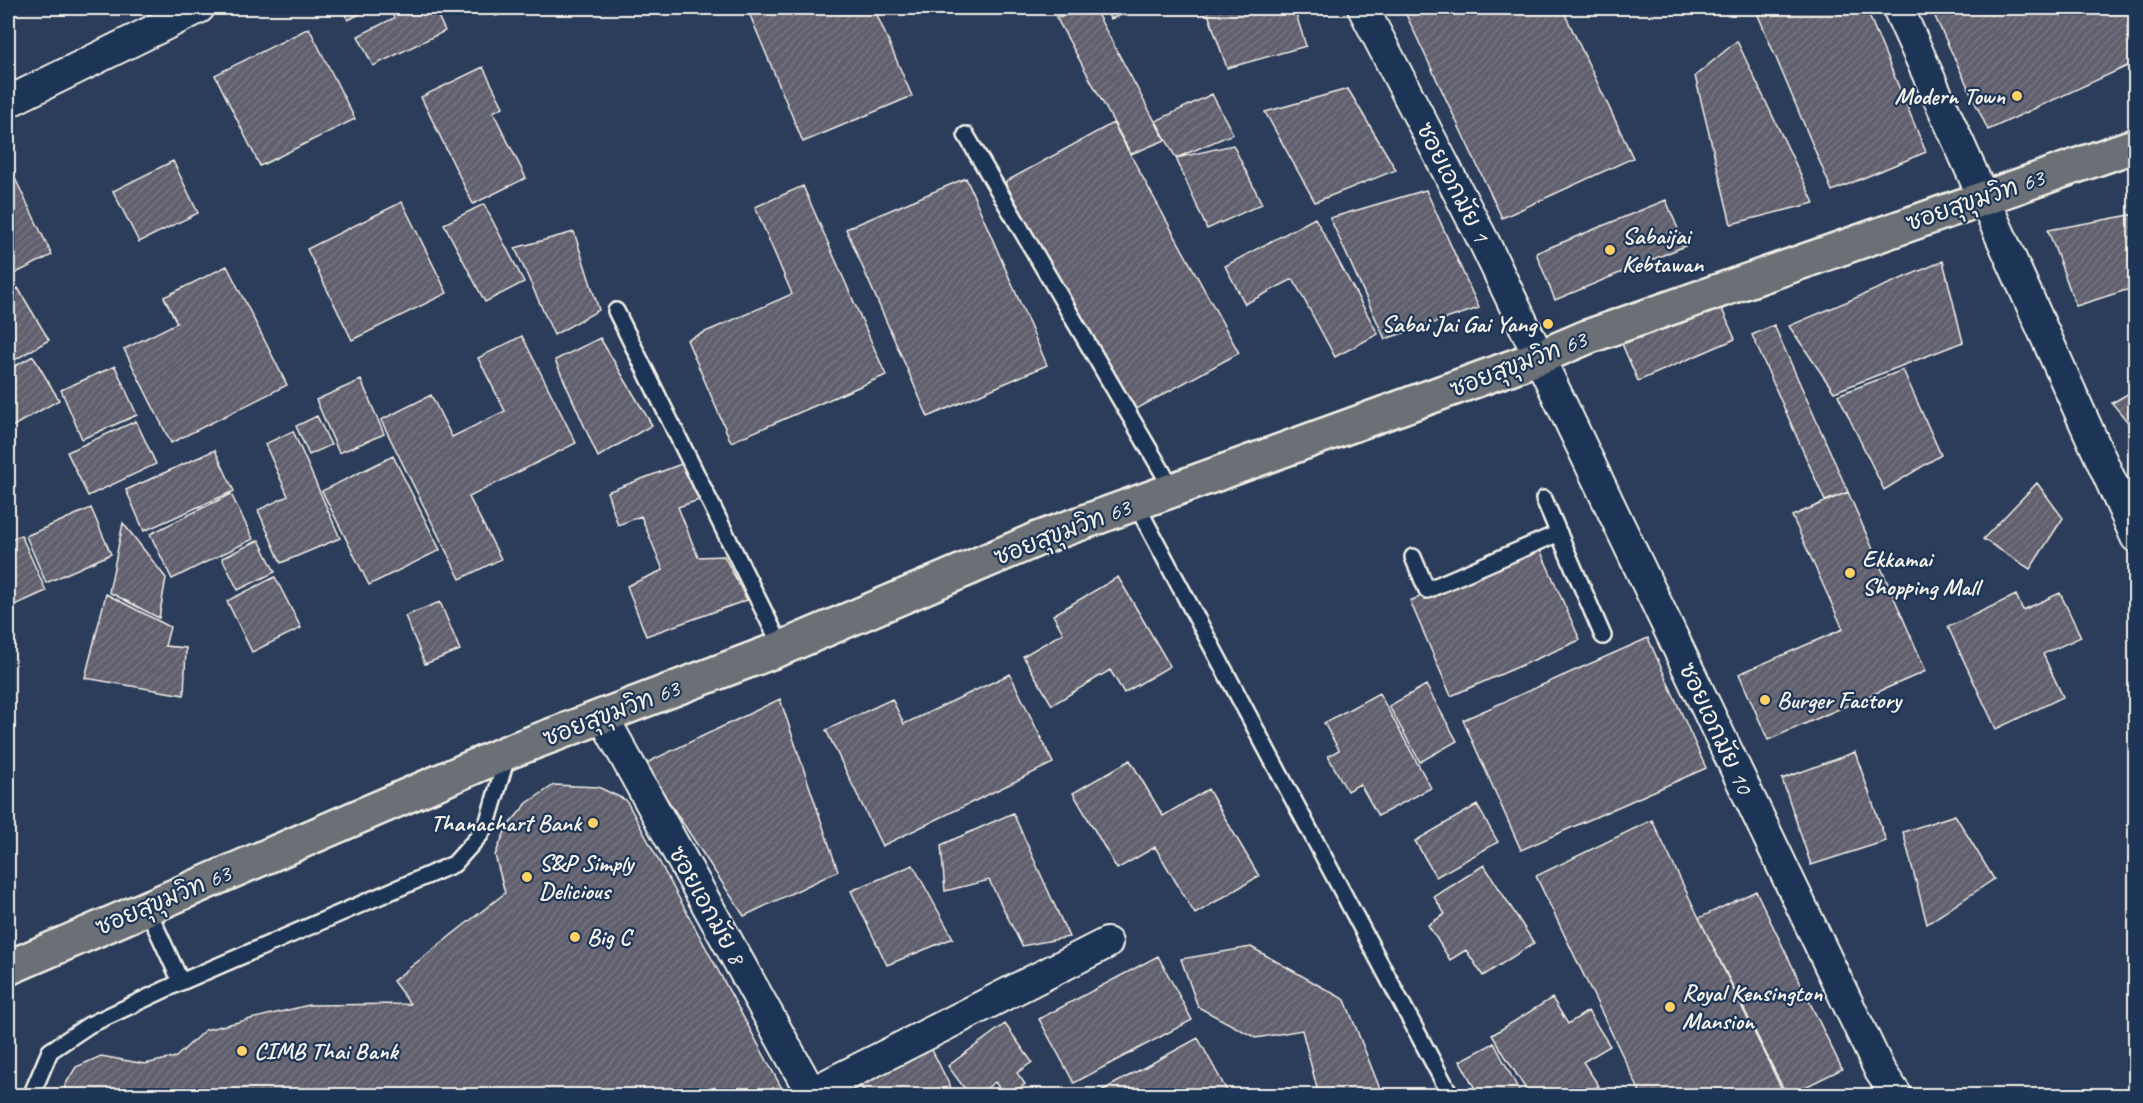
<svg xmlns="http://www.w3.org/2000/svg" width="2143" height="1103" viewBox="0 0 2143 1103" font-family="Caveat,'Playpen Sans Thai',sans-serif">
<defs>
<pattern id="building-hatch" width="6" height="6" patternUnits="userSpaceOnUse" patternTransform="scale(1.5)"><rect width="6" height="6" fill="#615e6d"/><path d="M-1 1l2-2M0 6l6-6M5 7l2-2" fill="none" stroke="#787682"/></pattern>
</defs>
<rect width="100%" height="100%" fill="#2b3d5b"/>
<filter id="ink" filterUnits="userSpaceOnUse"><feTurbulence type="fractalNoise" baseFrequency=".0167" numOctaves="2"/><feDisplacementMap in="SourceGraphic" scale="12" xChannelSelector="R" yChannelSelector="G"/><feConvolveMatrix kernelMatrix="1 2 1 2 8 2 1 2 1" color-interpolation-filters="sRGB"/></filter>
<g filter="url(#ink)">
<path fill="url(#building-hatch)" stroke="#f4f1e8" stroke-width="1.5" d="M 342,8 L 372,8 L 348,20 Z
M 389,8 L 434,8 L 445,31 L 373,66 L 358,36 L 394,18 Z
M 492,8 L 514,8 L 496,16 Z
M 747,8 L 874,8 L 912,96 L 803,142 Z
M 1106,8 L 1142,8 L 1110,19 Z
M 1206,8 L 1294,8 L 1306,46 L 1227,68 Z
M 1403,8 L 1562,8 L 1633,158 L 1502,218 Z
M 1777,8 L 1866,8 L 1926,152 L 1832,191 L 1758,15 Z
M 1931,8 L 2136,8 L 2136,62 L 1988,130 Z
M 1095,10 L 1165,140 L 1131,154 L 1056,17 Z
M 309,28 L 355,119 L 260,166 L 215,75 Z
M 1737,41 L 1814,203 L 1731,224 L 1695,76 Z
M 483,67 L 503,107 L 493,112 L 526,178 L 473,204 L 421,97 Z
M 1348,89 L 1396,170 L 1315,202 L 1265,112 Z
M 1212,94 L 1233,134 L 1176,158 L 1156,121 Z
M 1113,123 L 1239,353 L 1131,412 L 1005,182 Z
M 1233,145 L 1262,204 L 1207,229 L 1176,158 Z
M 173,161 L 198,213 L 139,242 L 113,191 Z
M 8,164 L 52,255 L 8,277 Z
M 966,178 L 1047,365 L 928,417 L 846,229 Z
M 803,186 L 886,375 L 731,442 L 687,340 L 792,294 L 755,207 Z
M 1426,190 L 1479,308 L 1385,339 L 1330,218 Z
M 1666,200 L 1685,246 L 1555,300 L 1536,253 Z
M 402,202 L 447,293 L 352,340 L 307,249 Z
M 484,204 L 524,282 L 485,302 L 444,224 Z
M 2136,214 L 2136,287 L 2076,306 L 2048,230 Z
M 1315,218 L 1378,334 L 1335,357 L 1293,279 L 1245,304 L 1225,266 Z
M 574,232 L 599,310 L 554,335 L 515,248 Z
M 1943,261 L 1963,342 L 1834,392 L 1789,326 Z
M 227,266 L 287,385 L 171,443 L 124,349 L 177,323 L 164,297 Z
M 18,288 L 49,340 L 8,364 L 8,294 Z
M 1719,302 L 1735,339 L 1638,381 L 1622,344 Z
M 1774,325 L 1848,492 L 1825,501 L 1752,335 Z
M 522,336 L 576,443 L 469,497 L 501,559 L 460,579 L 381,420 L 431,395 L 452,437 L 505,411 L 478,358 Z
M 600,338 L 652,425 L 598,457 L 555,360 Z
M 33,356 L 59,400 L 8,429 L 8,370 Z
M 115,366 L 137,415 L 82,439 L 61,390 Z
M 1903,370 L 1941,455 L 1884,490 L 1838,395 Z
M 361,380 L 384,434 L 339,453 L 316,400 Z
M 2136,389 L 2136,432 L 2112,403 Z
M 317,416 L 331,445 L 309,455 L 296,426 Z
M 136,421 L 156,464 L 88,496 L 67,452 Z
M 293,431 L 340,538 L 281,563 L 258,510 L 288,496 L 265,444 Z
M 215,450 L 234,491 L 144,531 L 126,490 Z
M 393,456 L 440,550 L 369,585 L 322,491 Z
M 684,463 L 699,500 L 678,507 L 698,557 L 724,556 L 747,600 L 646,636 L 627,586 L 663,570 L 641,516 L 618,525 L 607,492 Z
M 2037,483 L 2063,518 L 2030,569 L 1983,539 Z
M 1848,492 L 1926,671 L 1768,740 L 1739,674 L 1843,629 L 1792,516 Z
M 231,494 L 253,539 L 172,579 L 150,534 Z
M 91,508 L 111,554 L 46,583 L 26,536 Z
M 123,523 L 166,578 L 159,618 L 109,592 Z
M 21,535 L 46,591 L 8,608 L 8,541 Z
M 259,540 L 275,572 L 238,590 L 222,558 Z
M 1538,545 L 1580,640 L 1451,696 L 1410,601 Z
M 275,577 L 301,628 L 252,652 L 227,601 Z
M 1118,577 L 1170,666 L 1124,693 L 1110,670 L 1052,705 L 1023,656 L 1063,633 L 1053,615 Z
M 2060,593 L 2081,637 L 2043,654 L 2063,697 L 1996,729 L 1948,627 L 2016,595 L 2023,610 Z
M 106,594 L 170,627 L 165,646 L 186,648 L 184,695 L 85,678 Z
M 440,602 L 460,650 L 425,664 L 405,616 Z
M 1648,638 L 1706,768 L 1521,850 L 1463,720 Z
M 1010,674 L 1053,763 L 882,846 L 826,730 L 892,699 L 904,724 Z
M 1426,685 L 1457,741 L 1420,762 L 1389,706 Z
M 1379,693 L 1431,788 L 1378,816 L 1360,784 L 1347,791 L 1328,756 L 1339,750 L 1324,723 Z
M 780,699 L 838,871 L 744,916 L 644,764 Z
M 1855,752 L 1886,841 L 1811,865 L 1782,779 Z
M 1130,760 L 1163,816 L 1208,789 L 1259,876 L 1195,914 L 1155,847 L 1117,869 L 1073,793 Z
M 554,785 L 598,787 L 626,800 L 786,1096 L 64,1096 L 65,1085 L 76,1067 L 101,1056 L 145,1064 L 176,1057 L 205,1030 L 309,1005 L 410,1004 L 393,981 L 505,893 L 495,855 L 507,827 L 527,803 Z
M 1477,805 L 1498,842 L 1436,877 L 1415,841 Z
M 1013,813 L 1069,937 L 1022,946 L 989,880 L 945,891 L 941,845 Z
M 1955,815 L 1994,879 L 1927,924 L 1903,832 Z
M 1652,820 L 1699,918 L 1785,1096 L 1642,1096 L 1536,876 Z
M 913,865 L 953,938 L 887,965 L 851,891 Z
M 1484,865 L 1534,943 L 1483,976 L 1466,950 L 1450,960 L 1428,925 L 1445,914 L 1434,897 Z
M 1756,891 L 1842,1069 L 1787,1096 L 1699,918 Z
M 1251,947 L 1345,1000 L 1382,1094 L 1319,1096 L 1302,1030 L 1256,1038 L 1198,1007 L 1181,959 Z
M 1158,956 L 1192,1020 L 1074,1083 L 1039,1019 Z
M 1552,998 L 1568,1024 L 1588,1011 L 1610,1046 L 1583,1062 L 1599,1086 L 1583,1096 L 1530,1096 L 1492,1035 Z
M 1005,1024 L 1032,1062 L 1017,1073 L 1025,1084 L 1010,1096 L 1005,1096 L 995,1082 L 976,1096 L 970,1096 L 948,1066 Z
M 1198,1038 L 1227,1091 L 1218,1096 L 1092,1096 Z
M 928,1042 L 954,1094 L 866,1096 L 857,1077 Z
M 1494,1043 L 1522,1096 L 1479,1096 L 1460,1061 Z"/>
<g fill="none" stroke-linecap="round" stroke-linejoin="round">
<g stroke="#f4f1e8" stroke-width="20">
<path id="lane" d="M 966,135 L 1173,490
M 616,311 L 782,648
M 1544,499 L 1603,636
M 1136,504 L 1451,1096
M 1413,557 L 1427,590 L 1559,533
M 181,982 L 454,864 L 480,835 L 488,821 L 508,753
M 31,1096 L 50,1051 L 89,1025 L 181,982 L 146,906"/>
</g>
<g stroke="#f4f1e8" stroke-width="34">
<path id="street" d="M 1363,8 L 1485,244 L 1880,1071 L 1897,1096
M 1898,8 L 2136,537
M 8,102 L 199,8
M 602,715 L 813,1096
M 811,1093 L 1107,943"/>
</g>
<g stroke="#f4f1e8" stroke-width="38">
<path id="primary" d="M 8,968 L 508,752 L 782,648 L 1040,538 L 1540,357 L 1587,337 L 2136,145"/>
</g>
<use href="#lane" stroke="#1d3557" stroke-width="15"/>
<use href="#street" stroke="#1d3557" stroke-width="30"/>
<use href="#primary" stroke="#6a7074" stroke-width="33"/>
</g>
</g>
<g fill="#ffd166" stroke="#1d3557" stroke-width="2">
<circle cx="2017" cy="96" r="6"/>
<circle cx="1610" cy="250" r="6"/>
<circle cx="1548" cy="324" r="6"/>
<circle cx="1850" cy="573" r="6"/>
<circle cx="1765" cy="700" r="6"/>
<circle cx="593" cy="823" r="6"/>
<circle cx="527" cy="877" r="6"/>
<circle cx="575" cy="937" r="6"/>
<circle cx="1670" cy="1007" r="6"/>
<circle cx="242" cy="1051" r="6"/>
</g>
<g text-anchor="middle" dominant-baseline="central" stroke-width="4.5" stroke-linejoin="round" paint-order="stroke">
<g font-size="24" font-weight="bold" fill="#f4f1e8" stroke="#1d3557" text-anchor="start">
<text x="2005" y="96" text-anchor="end">Modern Town</text>
<text x="1622" y="236">Sabaijai<tspan x="1622" dy="28">Kebtawan</tspan></text>
<text x="1536" y="324" text-anchor="end">Sabai Jai Gai Yang</text>
<text x="1862" y="559">Ekkamai<tspan x="1862" dy="28">Shopping Mall</tspan></text>
<text x="1777" y="700">Burger Factory</text>
<text x="581" y="823" text-anchor="end">Thanachart Bank</text>
<text x="539" y="863">S&amp;P Simply<tspan x="539" dy="28">Delicious</tspan></text>
<text x="587" y="937">Big C</text>
<text x="1682" y="993">Royal Kensington<tspan x="1682" dy="28">Mansion</tspan></text>
<text x="254" y="1051">CIMB Thai Bank</text>
</g>
<g font-size="24" fill="#f4f1e8" stroke="#1d3557">
<text transform="translate(1453 182) rotate(63)">ซอยเอกมัย 1</text>
<text transform="translate(1975 200) rotate(-19)">ซอยสุขุมวิท 63</text>
<text transform="translate(1518 364) rotate(-21)">ซอยสุขุมวิท 63</text>
<text transform="translate(1062 532) rotate(-21)">ซอยสุขุมวิท 63</text>
<text transform="translate(611 713) rotate(-21)">ซอยสุขุมวิท 63</text>
<text transform="translate(1716 728) rotate(65)">ซอยเอกมัย 10</text>
<text transform="translate(163 900) rotate(-23)">ซอยสุขุมวิท 63</text>
<text transform="translate(707 905) rotate(61)">ซอยเอกมัย 8</text>
</g>
</g>
<rect width="2143" height="1103" fill="none" stroke="#1d3557" stroke-width="30"/>
<rect x="15" y="15" width="2113" height="1073" fill="none" stroke="#f4f1e8" stroke-width="2" filter="url(#ink)"/>
</svg>
